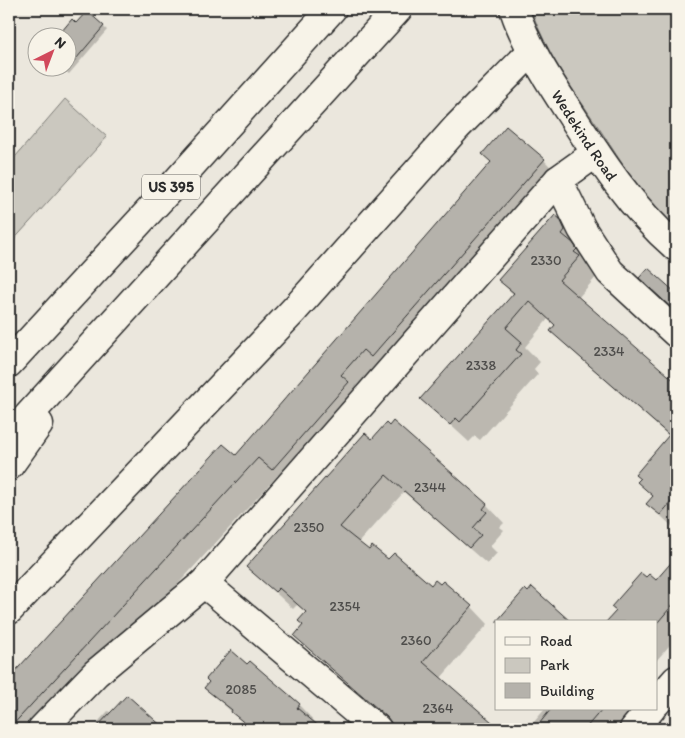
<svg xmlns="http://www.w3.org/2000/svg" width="685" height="738" viewBox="0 0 685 738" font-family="Itim,sans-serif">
<rect width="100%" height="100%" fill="#ebe7dd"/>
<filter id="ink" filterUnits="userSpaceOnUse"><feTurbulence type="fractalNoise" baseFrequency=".02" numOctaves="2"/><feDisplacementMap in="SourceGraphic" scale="10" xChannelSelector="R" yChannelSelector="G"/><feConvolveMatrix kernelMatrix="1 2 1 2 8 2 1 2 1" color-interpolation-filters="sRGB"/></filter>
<g filter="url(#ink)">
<path fill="#cbc8bf" stroke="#7b7a75" d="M 531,9 L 676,9 L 676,228 C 644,201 622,163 599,128 C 573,90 546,53 531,9 Z
M 65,99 L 107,137 L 9,245 L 9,164 Z"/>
<path fill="#0003" d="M 87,13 L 107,30 L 69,74 L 61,68 L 68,68 L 68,38 Z
M 544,160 L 562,179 L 292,488 L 278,475 L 45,729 L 9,729 L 9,680 L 223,446 L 236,457 L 493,163 Z
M 555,217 L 578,239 L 583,249 L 580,253 L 591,263 L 594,268 L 592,271 L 597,276 L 578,298 L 676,384 L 676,530 L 648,504 L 654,497 L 639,482 L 669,436 L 570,349 L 552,331 L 556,326 L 548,319 L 525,347 L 540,362 L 534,369 L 538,374 L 480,440 L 475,436 L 469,442 L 422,399 L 514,295 L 499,280 Z
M 393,423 L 487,505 L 504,523 L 500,527 L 504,530 L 490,546 L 497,553 L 487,564 L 404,492 L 358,543 L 369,551 L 471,606 L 488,624 L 440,679 L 498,729 L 397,729 L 391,721 L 313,653 L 295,636 L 305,625 L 307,613 L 297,605 L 293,609 L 248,567 L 372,440 Z
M 676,559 L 676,638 L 656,661 L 656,622 L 646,579 L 656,582 Z
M 206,688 L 299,705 L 317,724 L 316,726 L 319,729 L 250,729 Z
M 545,709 L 635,709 L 618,729 L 528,729 Z
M 108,711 L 111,713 L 154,722 L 162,729 L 96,729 L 100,726 L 97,723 Z"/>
<path fill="#b5b2ab" stroke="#2b2b2b" d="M 87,11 L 104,26 L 65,72 L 60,68 L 68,68 L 68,38 L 56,38 L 72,19 L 76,23 Z
M 506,126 L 545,159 L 371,357 L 363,350 L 341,375 L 349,382 L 272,470 L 258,458 L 9,729 L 9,678 L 223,444 L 236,455 L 491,162 L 482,154 Z
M 555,215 L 560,219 L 565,230 L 562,234 L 573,243 L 577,249 L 574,252 L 580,256 L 559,280 L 676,382 L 676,496 L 660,515 L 646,504 L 653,496 L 637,482 L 640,479 L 635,475 L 669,435 L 550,331 L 555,325 L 529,301 L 506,328 L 522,342 L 516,350 L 521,354 L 460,422 L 456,418 L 450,425 L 420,399 L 514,293 L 498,280 Z
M 648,268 L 676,293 L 676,312 L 639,278 Z
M 393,421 L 487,504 L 483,509 L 487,512 L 473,528 L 481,535 L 469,548 L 386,475 L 340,527 L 369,550 L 372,546 L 388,559 L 394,553 L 431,585 L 435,580 L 440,584 L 443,581 L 472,606 L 423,662 L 500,729 L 396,729 L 387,717 L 294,636 L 303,625 L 298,621 L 306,612 L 279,588 L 275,592 L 246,567 L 365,433 L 372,439 L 386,423 L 389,426 Z
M 676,557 L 676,601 L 658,622 L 606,622 L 616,611 L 611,607 L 641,573 L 646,577 L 649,574 L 656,580 Z
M 532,587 L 571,622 L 496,622 L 525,589 L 528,592 Z
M 231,650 L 247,664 L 250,661 L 265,674 L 300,704 L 297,708 L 322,729 L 252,729 L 231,712 L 232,710 L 204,688 L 209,682 L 206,679 Z
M 127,695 L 165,729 L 95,729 Z
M 551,709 L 602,709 L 585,729 L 535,729 Z"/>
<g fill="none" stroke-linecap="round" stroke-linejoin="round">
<g stroke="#2b2b2b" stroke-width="31">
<g id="minor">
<path id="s1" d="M 514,9 C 526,45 547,78 568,110 C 600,160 631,208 676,247"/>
<path d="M 558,180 L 582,229 L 610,272 L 676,333"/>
<path d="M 204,583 L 377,729"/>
<path d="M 9,610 L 295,309 L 457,127 L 532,51"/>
<path d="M 656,703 L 676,680"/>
<path d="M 42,729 L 96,673 L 204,583 L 558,180 L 596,153"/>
<path d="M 634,729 L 651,709"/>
</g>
</g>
<g stroke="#2b2b2b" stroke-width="31">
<path id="highway" d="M 9,363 L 178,180 L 332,9
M 9,437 L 398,9
M 9,466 L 39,424"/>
</g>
<use href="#minor" stroke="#f7f3e8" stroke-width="28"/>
<use href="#highway" stroke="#f7f3e8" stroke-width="28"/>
</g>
</g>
<g text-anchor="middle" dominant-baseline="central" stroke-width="4" stroke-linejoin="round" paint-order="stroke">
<g font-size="14" fill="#4e4d4b">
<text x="546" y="260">2330</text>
<text x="609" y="351">2334</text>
<text x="481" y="365">2338</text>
<text x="430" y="487">2344</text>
<text x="309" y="527">2350</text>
<text x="345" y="606">2354</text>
<text x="416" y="640">2360</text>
<text x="241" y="689">2085</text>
<text x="438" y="708">2364</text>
</g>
<rect fill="#f7f3e8" stroke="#686764" stroke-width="1" x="142" y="174.5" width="58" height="25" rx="4"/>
<g font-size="15" font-weight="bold" fill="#2b2b2b">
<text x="171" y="187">US 395</text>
</g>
<g font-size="16" fill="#2b2b2b" stroke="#f7f3e8">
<text stroke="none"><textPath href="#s1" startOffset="145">Wedekind Road</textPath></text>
</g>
</g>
<rect width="685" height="738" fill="none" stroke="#f7f3e8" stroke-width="30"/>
<rect x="15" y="15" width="655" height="708" fill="none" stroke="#2b2b2b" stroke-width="2" filter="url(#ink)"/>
<rect x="495" y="620" width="162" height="90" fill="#f7f3e8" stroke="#a5a39c"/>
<rect x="505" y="637" width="25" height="8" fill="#f7f3e8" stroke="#a5a39c"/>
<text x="540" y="646" font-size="15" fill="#2b2b2b">Road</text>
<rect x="505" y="658" width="25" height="15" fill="#cbc8bf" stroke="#a5a39c"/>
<text x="540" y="670" font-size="15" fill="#2b2b2b">Park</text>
<rect x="505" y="683" width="25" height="15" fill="#b5b2ab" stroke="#a5a39c"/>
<text x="540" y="696" font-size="15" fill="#2b2b2b">Building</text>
<g transform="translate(52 52) rotate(42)"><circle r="24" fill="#f7f3e8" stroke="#a5a39c"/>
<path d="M0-4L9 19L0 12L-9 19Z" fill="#d1495b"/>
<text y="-8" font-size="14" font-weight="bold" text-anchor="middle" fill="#2b2b2b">N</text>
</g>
</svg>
